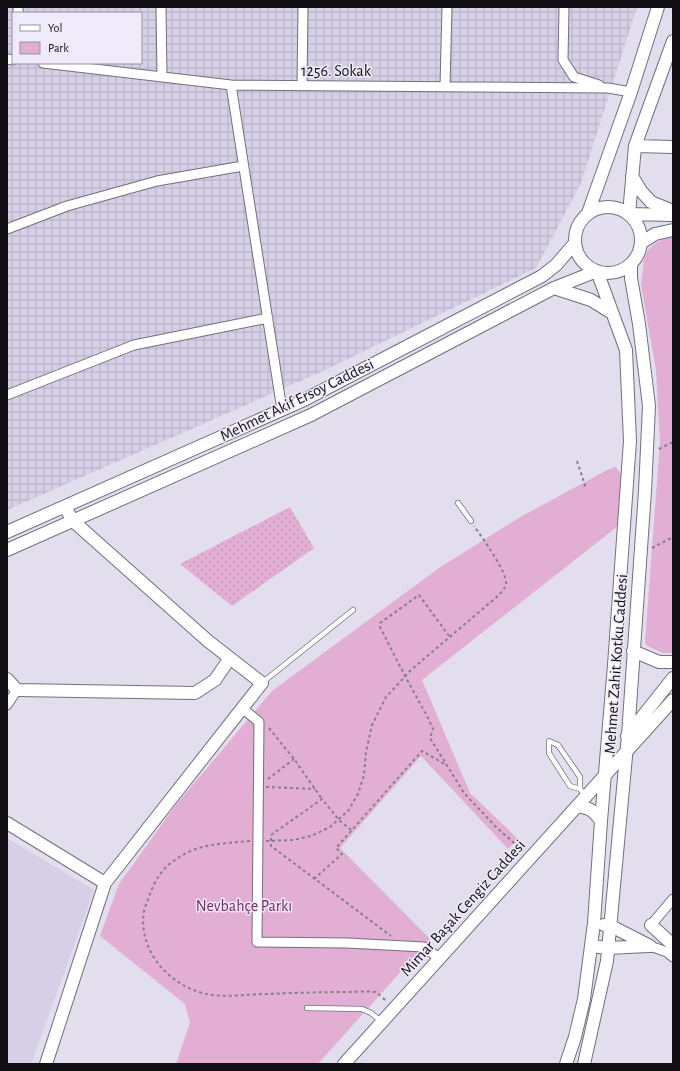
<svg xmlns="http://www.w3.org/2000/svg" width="680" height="1071" viewBox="0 0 680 1071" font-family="'Alegreya Sans',sans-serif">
<defs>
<pattern id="industrial-grid" width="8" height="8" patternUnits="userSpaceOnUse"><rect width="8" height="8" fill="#d6cfe5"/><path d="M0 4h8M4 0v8" fill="none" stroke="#b7b1c4"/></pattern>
<pattern id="grass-dots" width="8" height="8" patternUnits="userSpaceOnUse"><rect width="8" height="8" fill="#e3aed3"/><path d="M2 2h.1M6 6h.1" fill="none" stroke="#c294b4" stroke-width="1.8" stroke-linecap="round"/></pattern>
</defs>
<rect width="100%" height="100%" fill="#e2deed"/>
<path fill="#d6cfe5" d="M 7,838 L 94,890 L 31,1064 L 7,1064 Z"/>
<path fill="url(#industrial-grid)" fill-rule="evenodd" d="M 7,7 L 637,7 L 581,183 L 536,268 L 323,371 L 7,510 ZM 13,13 L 141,13 L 141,63 L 13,63 Z"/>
<path fill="url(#grass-dots)" d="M 290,507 L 314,548 L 232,606 L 180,564 Z"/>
<path fill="#e3aed3" d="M 673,237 L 673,653 L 663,653 L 647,646 L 645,642 L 660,441 L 656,370 L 641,285 L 644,259 L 648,250 L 656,243 L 662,239 Z
M 616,467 L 621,474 L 618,526 L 422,680 L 470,793 L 518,839 L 508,849 L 421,756 L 340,848 L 430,939 L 318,1064 L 176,1064 L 190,1023 L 185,1004 L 100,936 L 119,884 L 175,806 L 272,691 L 439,568 L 522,516 L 607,470 Z"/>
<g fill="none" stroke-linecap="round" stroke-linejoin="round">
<g stroke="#736f7c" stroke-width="6">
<path id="lane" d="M 458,503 L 471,521
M 263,682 L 353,610
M 580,789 L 580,777 L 558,745 L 549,741 L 549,753 L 570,786 L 580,789 L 585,795
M 307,1008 L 362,1009 L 371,1013 L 382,1022"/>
</g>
<g stroke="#736f7c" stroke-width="11">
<path id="street" d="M 161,7 L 162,77
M 564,7 L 563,60 L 574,77 L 599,85
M 18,13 L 18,7
M 7,59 L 13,60
M 43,63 L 231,85 L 608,88 L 631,92
M 231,85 L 282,410
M 302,85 L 303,7
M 445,86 L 447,7
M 7,229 L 67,206 L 157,181 L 243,166
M 7,395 L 134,345 L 268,318
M 7,705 L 17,690
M 242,708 L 259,722 L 257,942 L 347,943 L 424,947 L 439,958
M 651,925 L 673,899
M 650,946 L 667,952 L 673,957"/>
</g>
<g stroke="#736f7c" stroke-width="14">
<path id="secondary" d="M 673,41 L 635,146 L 629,214 L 673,215
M 635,146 L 673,147
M 632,176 L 641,191 L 651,202 L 673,211
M575 240a33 33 0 1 1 66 0a33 33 0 1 1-66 0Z
M 588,213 L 631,92 L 658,7
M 641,243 L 655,234 L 673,230
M 554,288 L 591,300 L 612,313
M 7,532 L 304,400 L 542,276 L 556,265 L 575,243
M 7,550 L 311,415 L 554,288 L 597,271
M 633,651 L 659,662 L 673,662
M 7,679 L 17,690 L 195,693 L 215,680 L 230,658
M 627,736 L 673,678
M 577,806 C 590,808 593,810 601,821
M 7,823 L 105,883
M 604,925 L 611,926 L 650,946
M 651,925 L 673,945
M 591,946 L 608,948 L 648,946
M 46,1064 L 105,883 L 262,683 L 208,641 L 73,521 L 65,507
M 344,1064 L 673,700
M 566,1064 L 575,1037 L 584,999 L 594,923 L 601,821 L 614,665 L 630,441 L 626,350 L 597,271
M 584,1064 L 607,961 L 628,735 L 645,491 L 649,406 L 639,324 L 631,278 L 631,264"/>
</g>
<path stroke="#83808a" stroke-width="2" stroke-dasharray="3 3" stroke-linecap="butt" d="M 659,449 L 673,442
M 577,461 L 585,485 L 583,489
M 652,548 L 673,537
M 449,636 L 419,595 L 380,623 L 380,627 L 405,676 L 427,716 L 433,729 L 430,738 L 464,793 L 495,826 L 523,851
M 269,728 L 294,759 L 322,799
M 268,779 L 294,759
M 266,787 L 315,789
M 351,830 L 339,820 L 322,799 L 271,835 L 271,846 L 391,936
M 250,841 C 220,844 197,843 172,862 C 161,870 153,884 149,897 C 147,902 145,907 144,911 C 138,948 165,981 199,992 C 220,999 245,994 266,994 C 292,993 318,992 345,992 C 351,992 370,991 375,992 C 379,994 384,999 387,1002
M 266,841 L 293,840 L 311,836 L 330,827 L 348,811 L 358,794 L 364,775 L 366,752 L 372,725 L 386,697 L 411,670 L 499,595 C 502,591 505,588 506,584 C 508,573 481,536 474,526
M 314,879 L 342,854 L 336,848 L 422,751 L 446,765"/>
<use href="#lane" stroke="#fff" stroke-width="4.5"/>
<use href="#street" stroke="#fff" stroke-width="9"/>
<use href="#secondary" stroke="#fff" stroke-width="12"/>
</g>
<g text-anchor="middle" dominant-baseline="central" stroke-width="3" stroke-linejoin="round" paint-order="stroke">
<g font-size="16" fill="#110f14" stroke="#f0ebfa">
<text x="336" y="71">1256. Sokak</text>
<text transform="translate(297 400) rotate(-26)">Mehmet Akif Ersoy Caddesi</text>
<text transform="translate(616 664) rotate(-86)">Mehmet Zahit Kotku Caddesi</text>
<text transform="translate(463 908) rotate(-48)">Mimar Başak Cengiz Caddesi</text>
</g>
<g font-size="16" fill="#7a2368" stroke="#f0ebfa">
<text x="244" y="906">Nevbahçe Parkı</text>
</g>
</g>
<rect width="680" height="1071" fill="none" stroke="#110f14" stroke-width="16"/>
<rect x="12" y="12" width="130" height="52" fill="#f0ebfa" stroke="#97939e"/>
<rect x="20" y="25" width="20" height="6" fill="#ffffff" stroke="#97939e"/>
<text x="48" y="32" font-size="12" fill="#110f14">Yol</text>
<rect x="20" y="42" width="20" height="12" fill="#e3aed3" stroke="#97939e"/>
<text x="48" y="52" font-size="12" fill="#110f14">Park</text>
</svg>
